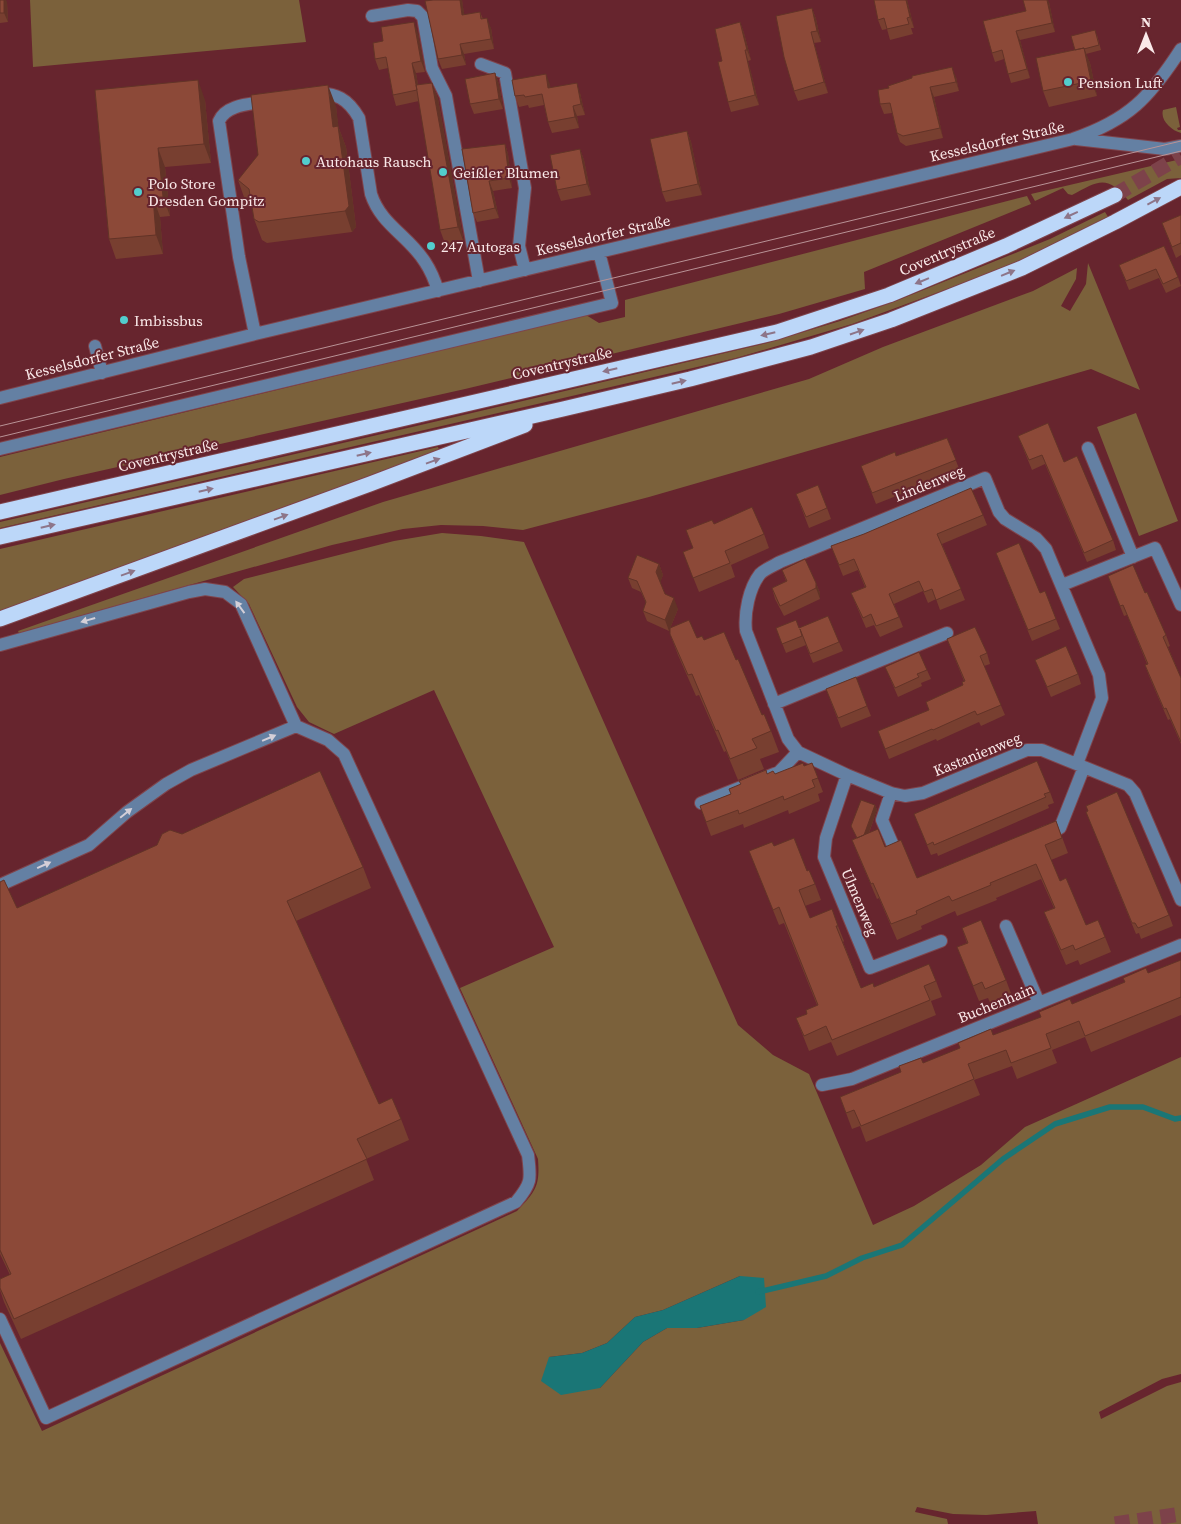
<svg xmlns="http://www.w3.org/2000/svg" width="1181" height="1524" viewBox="0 0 1181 1524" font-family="'Source Serif 4',serif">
<rect width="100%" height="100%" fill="#67252e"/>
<path fill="#7b613b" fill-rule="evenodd" d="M 30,0 L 299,0 L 306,42 L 33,67 Z
M 1176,107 L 1180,127 L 1177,128 L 1178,130 L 1181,130 L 1181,133 C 1171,130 1160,120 1163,110 Z
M 1181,159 L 1181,178 L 1167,179 L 1128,200 C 1107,174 1098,181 1072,195 L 1068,194 L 1063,188 L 1035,201 L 1031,194 Z
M 1027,196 L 1031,204 L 864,272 L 865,289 L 779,314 L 465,389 L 64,479 L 0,495 L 0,457 L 586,315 L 599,323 L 625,317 L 625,300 Z
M 1105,212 L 1110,220 L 1039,253 L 958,285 L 852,324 L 736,358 L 0,528 L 0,522 L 438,421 L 767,343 L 840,321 L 896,301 L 1050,239 Z
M 1088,263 L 1140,390 L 1091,369 L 649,497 L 523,530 L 483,526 L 441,525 L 403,529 L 332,545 L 19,633 L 18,631 L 383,502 L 809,379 L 883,347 L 1033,291 L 1077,268 L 1076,279 L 1061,306 L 1070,311 L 1086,284 Z
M 1136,413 L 1178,521 L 1139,536 L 1097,427 Z
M 438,447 L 440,452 L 308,498 L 0,611 L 0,549 Z
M 442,533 L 481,536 L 524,542 L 738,1025 L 773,1055 L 809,1074 L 873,1225 L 914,1206 L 981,1165 L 1025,1127 L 1181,1057 L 1181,1374 L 1162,1379 L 1099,1412 L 1101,1419 L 1167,1386 L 1181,1382 L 1181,1524 L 1038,1524 L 1036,1511 L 986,1515 L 953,1514 L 917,1507 L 915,1512 L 947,1519 L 948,1524 L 0,1524 L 0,1343 L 42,1431 L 517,1211 C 536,1191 540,1186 538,1159 L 460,988 L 554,947 L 434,690 L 334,734 L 309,722 L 297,707 L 249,604 L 233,587 L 244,579 L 394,541 ZM 740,1276 L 744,1320 L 697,1328 L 667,1328 L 643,1342 L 600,1388 L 549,1357 L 582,1353 L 607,1343 L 635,1317 L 663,1310 Z"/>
<path fill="#1a7676" d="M 740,1276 L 764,1278 L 766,1307 L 744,1320 L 697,1328 L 667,1328 L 643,1342 L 600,1388 L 561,1395 L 541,1381 L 549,1357 L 582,1353 L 607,1343 L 635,1317 L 663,1310 Z"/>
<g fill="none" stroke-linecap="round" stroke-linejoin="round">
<path stroke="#1a7676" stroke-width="5.5" d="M 758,1292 L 826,1276 L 862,1258 L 902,1245 L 1003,1159 L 1055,1124 L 1110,1107 L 1143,1107 L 1175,1119 L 1181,1118"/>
<path stroke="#7d424a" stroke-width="15" stroke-dasharray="15 8" stroke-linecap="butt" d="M 1115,195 L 1181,156
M 1115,1524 L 1181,1514"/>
<g stroke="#7f444c" stroke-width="14">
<path id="minor" d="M 372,16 L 408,10 L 417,11 L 423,17 L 432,68 L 446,96 L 479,281
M 481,64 L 505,73 L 525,188 L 519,246 L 525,270
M 315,94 C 336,92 348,99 359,118 L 371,194 C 381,225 409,236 425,262 C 431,271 435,281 438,291
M 1076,139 L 1165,149 L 1181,146
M 255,334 L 239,257 L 219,121 C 226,104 252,104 268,101
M 95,346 L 102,373
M 0,398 L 255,334 L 1073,139 C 1129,120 1150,97 1181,49
M 1088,448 L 1133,557
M 0,449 L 612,303 L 599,252
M 1062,585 L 1155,548 L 1181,605
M 0,645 L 189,592 L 205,589 L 225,592 L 241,604 L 296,726 L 191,770 L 166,784 L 127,812 L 89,845 L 0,885
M 774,704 L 947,633
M 1077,764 L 1102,698 L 1099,675 L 1046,549 L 1036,538 L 1005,519 L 999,512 L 985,478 L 780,562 C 775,565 765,569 760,574 C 749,588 744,613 746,631 L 788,739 L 798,752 L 847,775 L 891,793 L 905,796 L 923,793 L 1027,750 L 1042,750 L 1128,785 L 1135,793 L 1181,900
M 847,775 L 826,838 L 824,857 L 870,968 L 941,941
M 891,793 L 882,820 L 892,843
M 701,803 L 779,772 L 798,752
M 1044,833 L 1060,828 L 1084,767
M 1006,926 L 1039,1003
M 822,1085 L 852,1079 L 1181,945
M 0,1319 L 46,1418 L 516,1202 C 532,1183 531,1179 528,1155 L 344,754 L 328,740 L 296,726"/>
</g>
<g stroke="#7f444c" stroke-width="17">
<path id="highway" d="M 0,512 L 777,332 L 889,295 L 1006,246 L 1115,195
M 0,537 L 563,409 L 690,379 L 811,347 L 891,320 L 1022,268 L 1115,222 L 1181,187
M 0,619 L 370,484 L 525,425"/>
</g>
<use href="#minor" stroke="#6480a3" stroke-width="12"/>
<use href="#highway" stroke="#bcd7f9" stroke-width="15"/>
<path stroke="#b99296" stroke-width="1" d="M 0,426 L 1181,141
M 0,437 L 1181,151"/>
</g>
<path fill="#783f30" d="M 0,0 L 7,2 L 8,22 L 0,23 Z
M 433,0 L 462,0 L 464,15 L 480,12 L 483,19 L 491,28 L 494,49 L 464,54 L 466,65 L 442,69 L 438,59 Z
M 907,0 L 914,28 L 911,28 L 913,34 L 890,40 L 887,29 L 882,30 L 878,20 Z
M 1049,2 L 1055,32 L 1020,40 L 1030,78 L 1011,83 L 1004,59 L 995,62 L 992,53 L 1026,11 Z
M 812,8 L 816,19 L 821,42 L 814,43 L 828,93 L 798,101 L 794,91 Z
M 740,22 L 744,33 L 751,60 L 748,61 L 759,105 L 731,112 L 728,102 L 722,61 Z
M 418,33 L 425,72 L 416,73 L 418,85 L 432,83 L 438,99 L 464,243 L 446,246 L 440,230 L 419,101 L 396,106 L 393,95 L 388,68 L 379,70 L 375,59 L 383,41 Z
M 1097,35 L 1101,50 L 1086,54 L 1090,63 L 1097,96 L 1049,107 L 1043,91 L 1075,50 Z
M 495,73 L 499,84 L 503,109 L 474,114 L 470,104 Z
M 956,77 L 959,91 L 934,97 L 943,138 L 906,146 L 900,142 L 897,133 L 892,113 L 884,114 L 880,104 L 889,88 Z
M 550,84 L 550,88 L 580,93 L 585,115 L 577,116 L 579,128 L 552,133 L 548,122 L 544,105 L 529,108 L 528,105 L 519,107 L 515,96 Z
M 95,90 L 205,100 L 211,163 L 165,167 L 170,216 L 160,217 L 163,254 L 116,259 L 109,239 Z
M 336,106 L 338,126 L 346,147 L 356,227 L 352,232 L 267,243 L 262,240 L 254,219 L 252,206 L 245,200 L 238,180 Z
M 687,131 L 691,142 L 702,195 L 666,202 L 662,192 Z
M 505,144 L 508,154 L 512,188 L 493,191 L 499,218 L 477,222 L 473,213 Z
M 580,149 L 584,160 L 591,195 L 561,201 L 557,190 Z
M 1181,215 L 1181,255 L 1176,258 L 1162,223 Z
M 1164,246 L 1178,277 L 1181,286 L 1166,293 L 1159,278 L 1129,290 L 1119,265 Z
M 1018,436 L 1064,462 L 1113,540 L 1116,550 L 1087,562 L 1045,464 L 1032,470 Z
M 947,438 L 960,471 L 876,504 L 861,466 L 896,456 Z
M 796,494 L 827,508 L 831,519 L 809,528 Z
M 983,515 L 987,525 L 942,544 L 965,600 L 940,610 L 936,599 L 928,603 L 923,591 L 894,604 L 903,627 L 880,637 L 874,625 L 866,628 L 851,593 L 865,587 L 858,570 L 843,576 L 831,546 Z
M 714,524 L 764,534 L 769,548 L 731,565 L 735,577 L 699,592 L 683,552 L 693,548 L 686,530 Z
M 996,553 L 1040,593 L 1056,619 L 1060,629 L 1032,641 Z
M 659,564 L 663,575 L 660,582 L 665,594 L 678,609 L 669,631 L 647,621 L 643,611 L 646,603 L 641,592 L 632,588 L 628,578 Z
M 782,570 L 816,583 L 820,593 L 820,599 L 784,616 L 775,599 L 772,588 L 786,581 Z
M 1108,576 L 1145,593 L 1166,635 L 1170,646 L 1168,647 L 1181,678 L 1181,744 L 1170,719 L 1168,720 L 1149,676 L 1145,665 L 1147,664 L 1127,615 L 1124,616 Z
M 776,628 L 799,628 L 839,642 L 843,651 L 813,663 L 804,641 L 806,645 L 786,653 Z
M 670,634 L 697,638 L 704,640 L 736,660 L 762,715 L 771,731 L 779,752 L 760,759 L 764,769 L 738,780 L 726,751 L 724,752 L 699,695 L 696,696 L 678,655 Z
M 947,639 L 987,653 L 990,664 L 984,666 L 1005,715 L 981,726 L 979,722 L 937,741 L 936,739 L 889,759 L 878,731 L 929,710 L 926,702 L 963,685 L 964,681 Z
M 1035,660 L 1078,674 L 1081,684 L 1051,697 Z
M 885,667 L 927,670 L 931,679 L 921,683 L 922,686 L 898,697 L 889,676 Z
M 826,689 L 867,706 L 871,716 L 841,728 Z
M 812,763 L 823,792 L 818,794 L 820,801 L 789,814 L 788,810 L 744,828 L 743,824 L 711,836 L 700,806 L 731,794 L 767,774 L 775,774 L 804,766 Z
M 1050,792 L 1054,803 L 1048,805 L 1049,808 L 938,856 L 937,853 L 931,855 L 914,814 Z
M 875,805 L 877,810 L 869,833 L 885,847 L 917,878 L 1056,821 L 1068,853 L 1051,860 L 1060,881 L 1086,925 L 1105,937 L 1111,952 L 1080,965 L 1078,960 L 1066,965 L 1050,927 L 1044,912 L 1054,908 L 1041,879 L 996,898 L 997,900 L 957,916 L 955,911 L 921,926 L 922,929 L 897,940 L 879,898 L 877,899 L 858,855 L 852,840 L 856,838 Z
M 1086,812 L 1169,915 L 1173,926 L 1141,939 L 1139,933 L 1136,934 Z
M 182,834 L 363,867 L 371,888 L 296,921 L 379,1104 L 401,1119 L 409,1140 L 366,1159 L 374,1180 L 21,1339 L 4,1302 L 0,1290 L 0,1279 L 10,1275 L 0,1254 L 0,882 L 17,908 Z
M 774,846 L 807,871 L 815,884 L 821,900 L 805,906 L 810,918 L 838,926 L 844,941 L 843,942 L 861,988 L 936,981 L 942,997 L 931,1001 L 936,1015 L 837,1056 L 831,1042 L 809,1051 L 796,1018 L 807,1014 L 817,1005 L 784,923 L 779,925 L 749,851 Z
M 962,928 L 1006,980 L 1012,996 L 991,1005 L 988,998 L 979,1001 L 957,947 L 967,943 Z
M 1181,960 L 1181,1015 L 1091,1052 L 1085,1037 L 1052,1050 L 1057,1063 L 1017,1079 L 1012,1066 L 974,1080 L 980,1095 L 866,1142 L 860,1126 L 852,1129 L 840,1097 L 923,1063 L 1041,1017 Z"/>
<path fill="#623327" d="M 4,0 L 6,0 L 7,2 L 8,22 L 4,13 Z
M 460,0 L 462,0 L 466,25 L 462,15 Z
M 906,0 L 907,0 L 914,28 L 910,17 Z
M 1047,0 L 1048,0 L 1049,2 L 1055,32 L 1052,23 Z
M 812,8 L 816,19 L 821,42 L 817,31 Z
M 487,18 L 491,28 L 494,49 L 491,39 Z
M 414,22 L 418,33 L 425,72 L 421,61 Z
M 740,22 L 744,33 L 751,60 L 747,50 Z
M 1016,31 L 1020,40 L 1030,78 L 1027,69 Z
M 811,32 L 814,43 L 828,93 L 824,82 Z
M 460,44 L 464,54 L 466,65 L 462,55 Z
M 1084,48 L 1090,63 L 1097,96 L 1091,81 Z
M 745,50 L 748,61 L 759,105 L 755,95 Z
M 412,63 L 416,73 L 421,101 L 417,90 Z
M 952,67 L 956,77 L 959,91 L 956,82 Z
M 495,73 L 499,84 L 503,109 L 499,99 Z
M 546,74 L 550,84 L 552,98 L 548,88 Z
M 198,80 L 205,100 L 211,163 L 204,144 Z
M 432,83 L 438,99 L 464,243 L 458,227 Z
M 577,83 L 580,93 L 585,115 L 581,104 Z
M 328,85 L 336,106 L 341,147 L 333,127 Z
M 930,87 L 934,97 L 943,138 L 940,128 Z
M 573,106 L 577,116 L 579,128 L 575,117 Z
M 338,126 L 346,147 L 356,227 L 352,232 L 345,211 Z
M 687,131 L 691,142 L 702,195 L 698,184 Z
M 505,144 L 508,154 L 512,188 L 509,178 Z
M 158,148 L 165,167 L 170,216 L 163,197 Z
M 580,149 L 584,160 L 591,195 L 587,184 Z
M 489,181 L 493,191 L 499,218 L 495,208 Z
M 153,197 L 160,217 L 163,254 L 156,235 Z
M 659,564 L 663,575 L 660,583 L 656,572 Z
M 816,583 L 820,593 L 820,599 L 816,588 Z
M 674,598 L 678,609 L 669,631 L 665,620 Z
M 875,805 L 877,810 L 862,852 L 860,846 Z"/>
<path fill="#8c4938" stroke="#623327" d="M 0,0 L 4,0 L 4,13 L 0,13 Z
M 433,0 L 460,0 L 462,15 L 480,12 L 481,19 L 487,18 L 491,39 L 460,44 L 462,55 L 438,59 L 425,1 Z
M 874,0 L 906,0 L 910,17 L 907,18 L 909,24 L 887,29 L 884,18 L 878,20 Z
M 1023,0 L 1047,0 L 1052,23 L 1016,31 L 1027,69 L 1008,74 L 1002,50 L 992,53 L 983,21 L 1026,11 Z
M 812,8 L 817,31 L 811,32 L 824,82 L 794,91 L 784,57 L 776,16 Z
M 414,22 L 421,61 L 412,63 L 417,90 L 393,95 L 386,57 L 375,59 L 373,43 L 383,41 L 381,27 Z
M 740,22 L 747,50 L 745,50 L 755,95 L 728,102 L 718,62 L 722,61 L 715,29 Z
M 1095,30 L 1099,45 L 1084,49 L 1084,48 L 1075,50 L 1071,36 Z
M 1084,48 L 1091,81 L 1043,91 L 1036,58 Z
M 952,67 L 956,82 L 930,87 L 940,128 L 903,136 L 897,133 L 890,103 L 880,104 L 878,90 L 889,88 L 888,86 L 912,78 L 912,76 Z
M 495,73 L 499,99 L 470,104 L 465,79 Z
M 546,74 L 548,88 L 577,83 L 581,104 L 573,106 L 575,117 L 548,122 L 542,94 L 525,97 L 524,95 L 515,96 L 512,80 Z
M 198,80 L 204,144 L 158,148 L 163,197 L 153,197 L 156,235 L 109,239 L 95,90 Z
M 432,83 L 458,227 L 440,230 L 416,85 Z
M 328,85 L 333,127 L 338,126 L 349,206 L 345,211 L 259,222 L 254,219 L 249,189 L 238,180 L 258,155 L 251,95 Z
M 687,131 L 698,184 L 662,192 L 650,139 Z
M 505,144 L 509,178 L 489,181 L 495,208 L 473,213 L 462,149 Z
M 580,149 L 587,184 L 557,190 L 550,155 Z
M 1181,215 L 1181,243 L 1172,247 L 1162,223 Z
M 1164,246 L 1178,277 L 1163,284 L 1156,269 L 1126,281 L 1119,265 Z
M 1048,423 L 1064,462 L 1077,456 L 1113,540 L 1084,553 L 1042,455 L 1029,460 L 1018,436 Z
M 947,438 L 956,460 L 872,493 L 861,466 L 895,452 L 896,456 Z
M 818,485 L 827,508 L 806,517 L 796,494 Z
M 971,488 L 983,515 L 937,534 L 961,589 L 936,600 L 932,589 L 924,592 L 919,581 L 889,594 L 899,617 L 876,626 L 871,614 L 863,618 L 851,593 L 866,587 L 854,559 L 839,565 L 831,546 L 864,534 Z
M 752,507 L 764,534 L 725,551 L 730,563 L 693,578 L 683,552 L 693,548 L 686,530 L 712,520 L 714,524 Z
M 1019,543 L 1040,593 L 1045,591 L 1056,619 L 1028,630 L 996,553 Z
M 637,555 L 659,564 L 656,572 L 665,594 L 674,598 L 665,620 L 643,611 L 646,602 L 637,581 L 628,578 Z
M 805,559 L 816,583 L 816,588 L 780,606 L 772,588 L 787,581 L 782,570 Z
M 1133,565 L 1145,593 L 1147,592 L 1150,599 L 1166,635 L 1163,637 L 1181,678 L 1181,742 L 1166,708 L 1164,709 L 1145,665 L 1148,664 L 1123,605 L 1120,606 L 1108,576 Z
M 828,616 L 839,642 L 810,654 L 800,629 L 802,636 L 782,644 L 776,628 L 796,620 L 799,628 Z
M 689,620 L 697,638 L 702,636 L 704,640 L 724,632 L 736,660 L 738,659 L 762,715 L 764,714 L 771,731 L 752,739 L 757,748 L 730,759 L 718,730 L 716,731 L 692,674 L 688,675 L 670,634 L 670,628 Z
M 975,627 L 987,653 L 980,656 L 1001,705 L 977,715 L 975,711 L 933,730 L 932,729 L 885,749 L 878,731 L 929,710 L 926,702 L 963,685 L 962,682 L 965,681 L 947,639 Z
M 1066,646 L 1078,674 L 1047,687 L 1035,660 Z
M 919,652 L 927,670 L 917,674 L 919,677 L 895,688 L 885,667 Z
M 856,677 L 867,706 L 838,718 L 826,689 Z
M 1037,761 L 1050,792 L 1044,794 L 1046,797 L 934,845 L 933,842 L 927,845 L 914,814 Z
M 803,763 L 804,766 L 812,763 L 818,778 L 812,780 L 815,787 L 784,800 L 783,796 L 739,814 L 738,810 L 706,822 L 700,806 L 731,794 L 729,789 L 741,784 L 739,781 L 766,770 L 767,774 L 773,771 L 775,774 Z
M 320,771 L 363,867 L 287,901 L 379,1104 L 392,1098 L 401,1119 L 357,1139 L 367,1159 L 14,1319 L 0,1288 L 0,1279 L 11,1274 L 0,1250 L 0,882 L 4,880 L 17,908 L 157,845 L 162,834 L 170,830 L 182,834 Z
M 1117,792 L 1169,915 L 1138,928 L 1135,923 L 1132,923 L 1086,812 L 1088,811 L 1086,806 Z
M 861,800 L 875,805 L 864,835 L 857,838 L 851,826 Z
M 1056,821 L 1062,838 L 1045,845 L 1060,881 L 1066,878 L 1086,925 L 1098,920 L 1105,937 L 1075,950 L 1073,945 L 1061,950 L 1044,912 L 1055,908 L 1036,864 L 990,883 L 991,885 L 952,901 L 949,896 L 916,911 L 917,914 L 891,924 L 873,883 L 871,884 L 852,840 L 878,829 L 885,847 L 901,840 L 917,878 Z
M 794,838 L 807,871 L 809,870 L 815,884 L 799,890 L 810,918 L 832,909 L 838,926 L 836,926 L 861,988 L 873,983 L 874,987 L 929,964 L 936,981 L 924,986 L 930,1000 L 832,1040 L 826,1026 L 804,1036 L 796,1018 L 807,1014 L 806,1010 L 818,1005 L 779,907 L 773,910 L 749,851 L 772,842 L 774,846 Z
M 981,920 L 1006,980 L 985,989 L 982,982 L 973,986 L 957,947 L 968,943 L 962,928 Z
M 1181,960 L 1181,997 L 1085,1036 L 1079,1021 L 1046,1034 L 1051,1048 L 1011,1063 L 1006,1050 L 968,1064 L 974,1079 L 861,1126 L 854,1110 L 846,1113 L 840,1097 L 901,1072 L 899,1066 L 921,1058 L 923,1063 L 960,1048 L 958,1043 L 991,1029 L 993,1035 L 1041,1017 L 1039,1012 L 1070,999 L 1072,1004 L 1125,982 L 1123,978 L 1146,968 L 1148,973 Z"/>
<defs><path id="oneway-solid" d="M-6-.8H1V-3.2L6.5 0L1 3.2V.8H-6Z" transform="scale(1.25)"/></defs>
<g fill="#8d7589">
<use href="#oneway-solid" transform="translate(1154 201) rotate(-28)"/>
<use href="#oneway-solid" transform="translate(1071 215) rotate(155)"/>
<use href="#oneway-solid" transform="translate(1008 273) rotate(-22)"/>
<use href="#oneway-solid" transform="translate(922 281) rotate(158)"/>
<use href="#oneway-solid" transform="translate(857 332) rotate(-19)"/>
<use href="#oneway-solid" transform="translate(768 334) rotate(167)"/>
<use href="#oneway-solid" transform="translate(610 370) rotate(167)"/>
<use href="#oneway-solid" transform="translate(679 382) rotate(-13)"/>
<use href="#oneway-solid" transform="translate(364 454) rotate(-13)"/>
<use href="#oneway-solid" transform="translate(433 461) rotate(-20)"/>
<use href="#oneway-solid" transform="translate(206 490) rotate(-13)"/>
<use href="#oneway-solid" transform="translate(281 517) rotate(-20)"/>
<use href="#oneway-solid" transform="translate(48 526) rotate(-13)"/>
<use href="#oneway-solid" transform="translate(128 573) rotate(-20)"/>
</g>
<g fill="#d4cfd8">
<use href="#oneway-solid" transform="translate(240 607) rotate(-126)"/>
<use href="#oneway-solid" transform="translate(88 620) rotate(164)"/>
<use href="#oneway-solid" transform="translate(269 738) rotate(-23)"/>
<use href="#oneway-solid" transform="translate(126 813) rotate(-39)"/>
<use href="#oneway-solid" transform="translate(44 865) rotate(-24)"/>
</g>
<g fill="#52cdcd" stroke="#67252e" stroke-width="2">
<circle cx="1068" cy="82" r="5"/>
<circle cx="306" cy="161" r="5"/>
<circle cx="443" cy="172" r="5"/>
<circle cx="138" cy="192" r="5"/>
<circle cx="431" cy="246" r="5"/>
<circle cx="124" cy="320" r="5"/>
</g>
<g text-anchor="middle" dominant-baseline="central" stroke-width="4" stroke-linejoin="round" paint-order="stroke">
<g font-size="15" fill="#fae9e9" stroke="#67252e" text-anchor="start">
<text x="1078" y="82">Pension Luft</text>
<text x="316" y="161">Autohaus Rausch</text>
<text x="453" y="172">Geißler Blumen</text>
<text x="148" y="183">Polo Store<tspan x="148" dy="17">Dresden Gompitz</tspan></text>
<text x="441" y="246">247 Autogas</text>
<text x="134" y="320">Imbissbus</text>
</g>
<g font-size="15" fill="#fae9e9" stroke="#67252e">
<text transform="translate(997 141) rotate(-13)">Kesselsdorfer Straße</text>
<text transform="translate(603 235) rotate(-13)">Kesselsdorfer Straße</text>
<text transform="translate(947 251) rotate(-23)">Coventrystraße</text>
<text transform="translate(92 358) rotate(-14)">Kesselsdorfer Straße</text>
<text transform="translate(562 363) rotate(-13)">Coventrystraße</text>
<text transform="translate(168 455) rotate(-13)">Coventrystraße</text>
<text transform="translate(929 483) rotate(-22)">Lindenweg</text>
<text transform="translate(977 754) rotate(-22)">Kastanienweg</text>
<text transform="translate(860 902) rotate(67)">Ulmenweg</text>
<text transform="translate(996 1003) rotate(-22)">Buchenhain</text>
</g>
</g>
<g transform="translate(1146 35)" stroke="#67252e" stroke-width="4" paint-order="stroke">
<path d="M0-4L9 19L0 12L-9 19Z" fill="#fae9e9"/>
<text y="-8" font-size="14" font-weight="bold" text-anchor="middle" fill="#fae9e9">N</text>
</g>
</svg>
